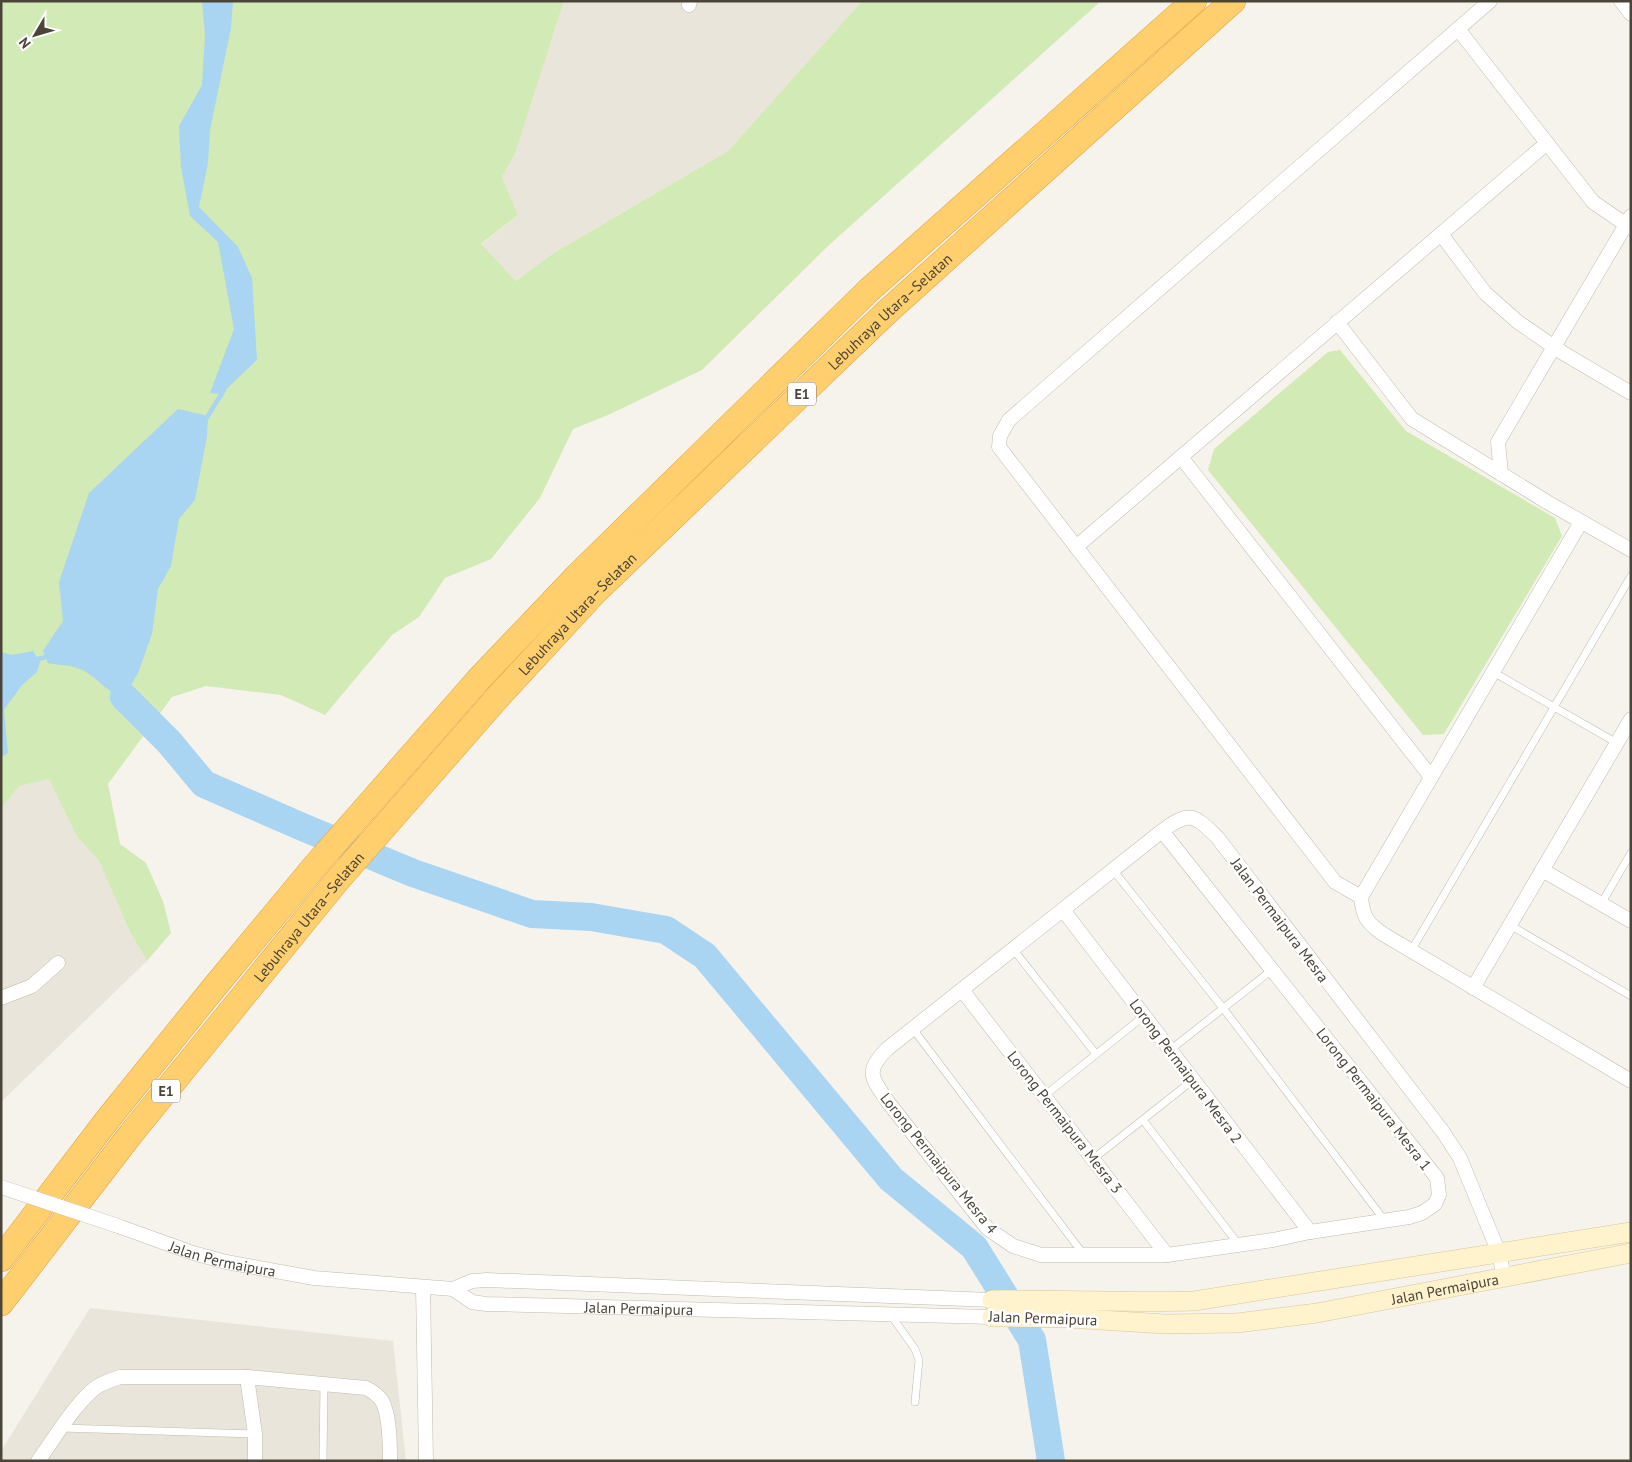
<svg xmlns="http://www.w3.org/2000/svg" width="1632" height="1462" viewBox="0 0 1632 1462" font-family="'PT Sans',sans-serif">
<rect width="100%" height="100%" fill="#f6f3ec"/>
<path fill="#eae5da" d="M 564,1 L 862,1 L 728,151 L 552,254 L 516,281 L 481,245 L 518,215 L 502,177 L 515,154 Z
M 49,778 L 77,837 L 99,861 L 130,932 L 147,961 L 1,1102 L 1,809 L 19,786 Z
M 90,1308 L 393,1341 L 406,1461 L 1,1461 L 1,1451 Z"/>
<path fill="#d2eab5" d="M 1,1 L 564,1 L 515,154 L 502,177 L 518,215 L 481,244 L 516,281 L 552,254 L 728,151 L 862,1 L 1101,1 L 828,246 L 702,370 L 608,415 L 573,429 L 540,498 L 491,559 L 445,578 L 419,617 L 392,635 L 325,715 L 281,695 L 206,686 L 172,697 L 108,784 L 120,844 L 146,863 L 163,901 L 171,933 L 147,961 L 130,932 L 99,861 L 77,837 L 49,779 L 19,786 L 1,809 Z
M 1340,350 L 1406,431 L 1555,518 L 1562,536 L 1444,734 L 1423,735 L 1208,470 L 1214,449 L 1328,352 Z"/>
<path fill="#a9d4f2" d="M 202,1 L 233,1 L 231,28 L 210,130 L 208,163 L 199,207 L 238,247 L 252,278 L 257,360 L 221,394 L 210,393 L 234,329 L 218,242 L 190,216 L 181,167 L 179,126 L 202,85 L 205,35 Z
M 178,409 L 208,416 L 207,436 L 195,500 L 179,519 L 171,566 L 158,589 L 152,634 L 138,673 L 124,697 C 107,694 97,676 80,669 C 71,665 58,665 48,663 L 43,651 L 63,621 L 59,582 L 89,493 Z
M 33,651 L 40,662 L 37,672 L 22,685 L 4,710 L 8,753 L 1,757 L 1,652 L 12,655 Z"/>
<g fill="none" stroke-linecap="round" stroke-linejoin="round">
<path stroke="#a9d4f2" stroke-width="4.5" d="M 206,419 L 224,390
M 34,660 L 50,656"/>
<path stroke="#a9d4f2" stroke-width="28" d="M 124,697 L 169,742 L 204,784 L 300,826 L 413,873 L 532,914 L 591,917 L 666,930 L 705,956 L 891,1179 L 974,1247 L 1032,1340 L 1051,1461"/>
<g stroke="#c2bbae" stroke-width="8">
<path id="service" d="M 1493,672 L 1617,743
M 1113,870 L 1223,1008 L 1385,1221
M 1601,904 L 1631,853
M 1510,925 L 1631,996
M 1013,949 L 1096,1054
M 1411,951 L 1631,576
M 913,1029 L 1084,1255
M 1170,1050 L 1272,970
M 1044,1096 L 1144,1016
M 1143,1120 L 1239,1245
M 1093,1159 L 1193,1080
M 890,1314 L 915,1349 L 919,1360 L 915,1402
M 62,1428 L 255,1434
M 323,1461 L 324,1385"/>
</g>
<g stroke="#c2bbae" stroke-width="15">
<g id="minor">
<path d="M 1621,1 L 1631,14"/>
<path d="M 689,5 L 690,1"/>
<path d="M 1458,29 L 1593,202 L 1631,228"/>
<path d="M 1441,234 L 1485,293 L 1518,322 L 1563,353 L 1631,393"/>
<path d="M 1337,322 L 1412,419 L 1547,502 L 1631,550"/>
<path d="M 1181,457 L 1431,777"/>
<path d="M 1501,474 L 1498,442 L 1631,216"/>
<path d="M 1581,522 L 1361,897 C 1363,917 1367,923 1383,934 L 1631,1081"/>
<path d="M 1076,547 L 1547,143"/>
<path d="M 1162,831 L 1437,1178 L 1439,1195 L 1435,1204 L 1422,1213 L 1409,1217 L 1310,1232 L 1273,1240 L 1167,1255 L 1041,1255 L 1013,1246 L 987,1228 L 888,1102 C 872,1078 864,1072 887,1049 L 1162,831 C 1190,810 1194,815 1217,837 L 1443,1132 L 1460,1158 L 1499,1253 L 1504,1277"/>
<path d="M 1542,870 L 1631,921"/>
<path d="M 1361,897 L 1335,882 L 999,447 L 1000,436 L 1009,420 L 1490,1"/>
<path d="M 1063,910 L 1310,1232"/>
<path d="M 1473,988 L 1631,719"/>
<path d="M 962,990 L 1167,1255"/>
<path d="M 1,998 L 32,986 L 58,963"/>
<path id="s1" d="M 118,1226 L 193,1253 L 226,1262 L 314,1278 L 453,1289 L 472,1281 L 487,1280 L 992,1300"/>
<path d="M 423,1287 L 426,1461"/>
<path id="s2" d="M 453,1289 L 472,1302 L 486,1304 L 992,1317"/>
<path d="M 247,1377 L 255,1434 L 255,1461"/>
<path d="M 38,1461 C 54,1439 74,1405 95,1388 C 102,1383 111,1380 120,1377 L 247,1377 L 366,1388 C 372,1391 378,1395 382,1401 C 390,1415 390,1444 390,1461"/>
</g>
</g>
<g stroke="#d6c79b" stroke-width="20">
<g id="secondary">
<path d="M 992,1300 C 1059,1299 1126,1303 1194,1301 L 1631,1232"/>
<path id="s3" d="M 992,1317 L 1068,1318 L 1165,1324 L 1237,1323 L 1317,1313 L 1631,1253"/>
</g>
</g>
<g stroke="#e0a43c" stroke-width="26">
<g id="motorway">
<path d="M 1,1259 L 108,1119 L 212,990 L 314,867 L 478,680 L 578,575 L 869,290 L 1194,1"/>
<path id="s4" d="M 1,1303 L 130,1135 L 336,882 L 498,697 L 596,591 L 888,311 L 1233,1"/>
</g>
</g>
<use href="#service" stroke="#fff" stroke-width="7"/>
<use href="#minor" stroke="#fff" stroke-width="14"/>
<use href="#secondary" stroke="#fff3cd" stroke-width="19"/>
<use href="#motorway" stroke="#ffcf6e" stroke-width="25"/>
<g stroke="#c2bbae" stroke-width="15" stroke-linecap="butt">
<path id="minor-bridge" d="M 1,1187 L 118,1226"/>
</g>
<use href="#minor-bridge" stroke="#fff" stroke-width="14"/>
</g>
<g text-anchor="middle" dominant-baseline="central" stroke-width="5" stroke-linejoin="round" paint-order="stroke">
<g fill="#fff" stroke="#817c74" stroke-width="1">
<rect x="788" y="382.5" width="28" height="23" rx="4"/>
<rect x="152" y="1079.5" width="28" height="23" rx="4"/>
</g>
<g font-size="14" font-weight="bold" fill="#4b4439">
<text x="802" y="394">E1</text>
<text x="166" y="1091">E1</text>
</g>
<g font-size="15" fill="#4b4439" stroke="#fff">
<text stroke="none"><textPath href="#s4" startOffset="1334">Lebuhraya Utara–Selatan</textPath></text>
<text stroke="none"><textPath href="#s4" startOffset="899">Lebuhraya Utara–Selatan</textPath></text>
<text stroke="none"><textPath href="#s4" startOffset="494">Lebuhraya Utara–Selatan</textPath></text>
<text transform="translate(1280 920) rotate(53)">Jalan Permaipura Mesra</text>
<text transform="translate(1186 1071) rotate(53)">Lorong Permaipura Mesra 2</text>
<text transform="translate(1374 1099) rotate(52)">Lorong Permaipura Mesra 1</text>
<text transform="translate(1065 1122) rotate(52)">Lorong Permaipura Mesra 3</text>
<text transform="translate(939 1163) rotate(51)">Lorong Permaipura Mesra 4</text>
<text stroke="none"><textPath href="#s1" startOffset="110">Jalan Permaipura</textPath></text>
<text stroke="none"><textPath href="#s3" startOffset="456">Jalan Permaipura</textPath></text>
<text stroke="none"><textPath href="#s2" startOffset="190">Jalan Permaipura</textPath></text>
<text transform="translate(1043 1318) rotate(2)">Jalan Permaipura</text>
</g>
</g>
<rect width="1632" height="1462" fill="none" stroke="#4b4439" stroke-width="5"/>
<g transform="translate(35 35) rotate(232)" stroke="#ffffff" stroke-width="4" paint-order="stroke">
<path d="M0-4L9 19L0 12L-9 19Z" fill="#4b4439"/>
<text y="-8" font-size="14" font-weight="bold" text-anchor="middle" fill="#4b4439">N</text>
</g>
</svg>
